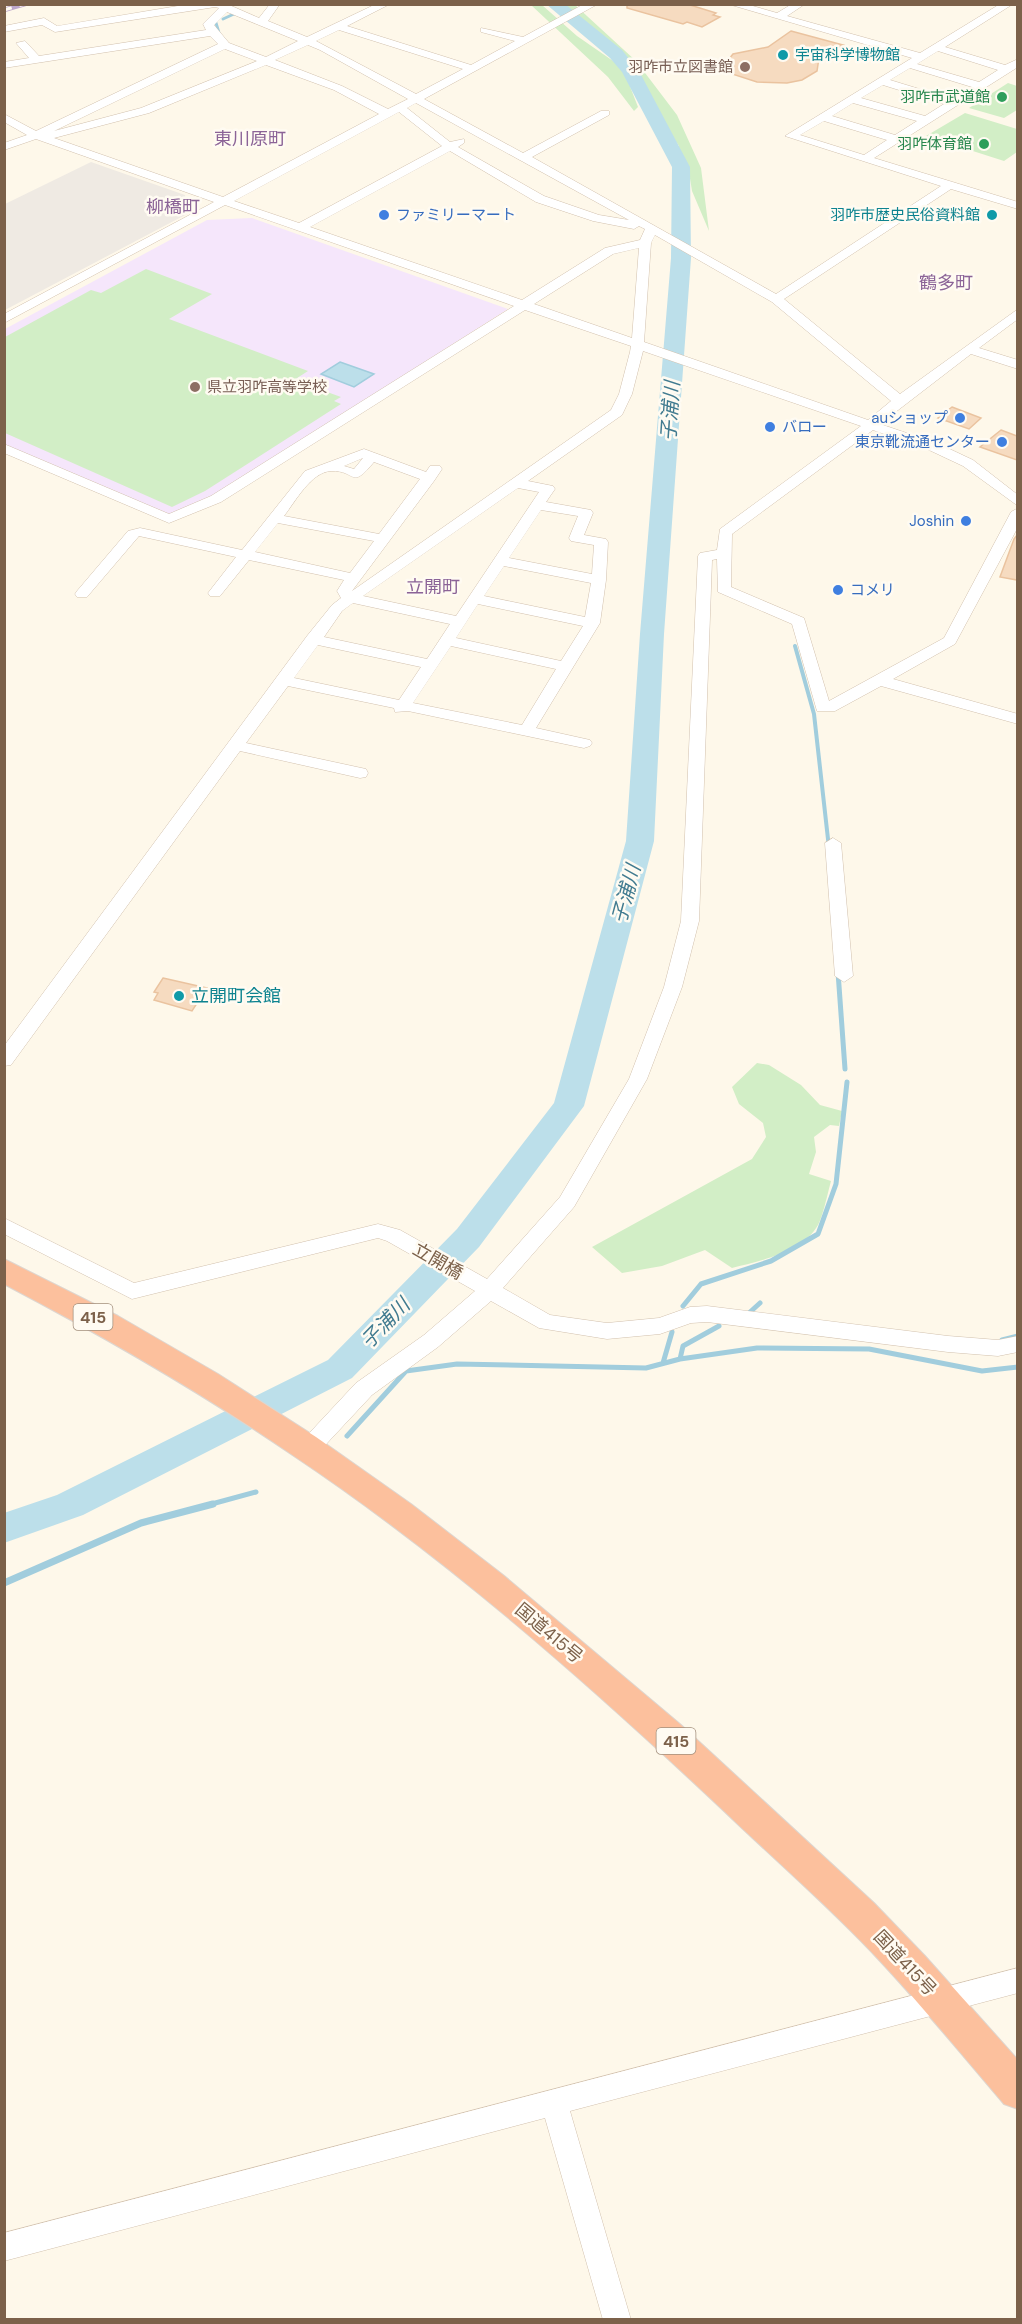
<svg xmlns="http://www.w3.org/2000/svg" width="1022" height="2324" viewBox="0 0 1022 2324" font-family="'DM Sans','Noto Sans JP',sans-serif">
<rect width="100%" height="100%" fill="#fef8ea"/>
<path fill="#efeae3" d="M 91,162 L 185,195 L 187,214 L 5,310 L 5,204 Z"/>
<path fill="#f5e6fb" d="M 252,218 L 508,309 L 211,498 L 169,516 L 5,446 L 5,329 L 207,220 Z"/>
<path fill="#d2eec6" d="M 531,5 L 542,5 L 577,36 L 616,63 L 624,71 L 638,107 L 634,111 L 608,77 Z
M 561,5 L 575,5 L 636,61 L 677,115 L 701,168 L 709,231 L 692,191 L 688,166 L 683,164 L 677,149 L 679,146 L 645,96 C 647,69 582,22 561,5 Z
M 1008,83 L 1017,86 L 1017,110 L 1004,118 L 969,108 Z
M 965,113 L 1017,129 L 1017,152 L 1004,161 L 926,136 Z
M 146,269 L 212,294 L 169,319 L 308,371 L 294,380 L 341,397 L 334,401 L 341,404 L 205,491 L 172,507 L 5,433 L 5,337 L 91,290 L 101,293 Z
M 757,1063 L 769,1065 L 801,1085 L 820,1105 L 842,1111 L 839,1126 L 830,1125 L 814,1137 L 816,1152 L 809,1174 L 831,1181 C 828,1192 823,1216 818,1225 C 803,1252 760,1261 732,1268 L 705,1250 L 662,1266 L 622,1273 L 592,1247 L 752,1159 L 766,1137 L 763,1123 L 739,1104 L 732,1087 Z"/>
<path fill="#bcdfea" stroke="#a1cddd" stroke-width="1.5" d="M 340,362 L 374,374 L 354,387 L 321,374 Z"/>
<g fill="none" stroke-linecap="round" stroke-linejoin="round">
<path stroke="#a1cddd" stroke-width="3" d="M 223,19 L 234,14
M 216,23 L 219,33"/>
<path stroke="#a1cddd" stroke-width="4" d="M 795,646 L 814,714 L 829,848"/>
<path stroke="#a1cddd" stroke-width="5" d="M 838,972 L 845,1069
M 683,1306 L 701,1284 L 771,1261 L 818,1234 L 836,1184 L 847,1082
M 749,1313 L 760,1303
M 1002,1340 L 1018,1336
M 680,1359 L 683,1346 L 719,1326
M 663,1363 L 672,1332
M 347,1436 L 406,1371 L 457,1364 L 646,1368 L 680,1359 L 757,1348 L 869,1349 L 982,1371 L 1018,1367
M 208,1505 L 256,1492"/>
<path stroke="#a1cddd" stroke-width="7" d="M 4,1583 L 141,1523 L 213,1504"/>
<path fill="#bcdfea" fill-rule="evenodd" d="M 546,4 L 565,4 L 622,50 L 639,71 L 690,167 L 691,258 L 664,634 L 654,841 L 584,1106 L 479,1247 L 352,1378 L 83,1515 L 4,1543 L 4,1513 L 57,1495 L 328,1360 L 457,1229 L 554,1103 L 626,841 L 640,634 L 671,258 L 672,167 L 622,72 L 610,58 Z"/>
</g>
<path fill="#f6dbc0" stroke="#eac39f" stroke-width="1.5" d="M 627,4 L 687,4 L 716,13 L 713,15 L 720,17 L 702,27 L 687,22 L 683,24 L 627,8 Z
M 791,31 L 843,45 L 819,58 L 817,71 L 802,80 L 787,83 L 757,82 L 729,73 L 725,64 L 733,54 L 768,47 Z
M 952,407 L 981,418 L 969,429 L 938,418 Z
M 1001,430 L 1017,436 L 1017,460 L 980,447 Z
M 1017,535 L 1017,580 L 1000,577 L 1014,539 Z
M 163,978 L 207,988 L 192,1011 L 154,1000 L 158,993 L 154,992 Z"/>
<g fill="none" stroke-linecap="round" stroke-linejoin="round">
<g stroke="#d2c1ae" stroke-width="1">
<path id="minor" d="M 190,4 L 227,4 L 259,18 L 270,4 L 280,4 L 268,21 L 307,37 L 376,4 L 390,4 L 347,26 L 471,65 L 515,41 L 481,32 L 481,28 L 523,37 L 584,4 L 598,4 L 424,99 L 523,153 L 601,111 L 609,111 L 609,115 L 532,157 L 776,294 L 941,186 L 785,136 L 912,58 L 728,4 L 746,4 L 777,13 L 792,4 L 805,4 L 787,16 L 920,53 L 1000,4 L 1013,4 L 945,47 L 1005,65 L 1018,59 L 1018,67 L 874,158 L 1018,202 L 1018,209 L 951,189 L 784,299 L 900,394 L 1018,309 L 1018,319 L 979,348 L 1018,360 L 1018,369 L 971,354 L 880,424 L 939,444 L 973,460 L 1018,495 L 1018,506 L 963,466 L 929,450 L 873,430 L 732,534 L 731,587 L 804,618 L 829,701 L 944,638 L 1011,512 L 1018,508 L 1018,527 L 955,644 L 893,679 L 1018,714 L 1018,724 L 881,686 L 835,711 L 817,711 L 792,624 L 718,592 L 717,559 L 712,560 L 699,921 L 682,987 L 647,1079 L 574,1207 L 503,1288 L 550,1315 L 607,1323 L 659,1318 L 690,1307 L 707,1306 L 948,1336 L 998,1340 L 1018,1336 L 1018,1352 L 998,1356 L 948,1352 L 707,1322 L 691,1323 L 660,1334 L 607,1339 L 539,1328 L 491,1301 L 438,1347 L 372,1395 L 317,1454 L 309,1457 L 301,1454 L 298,1448 L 301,1442 L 356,1383 L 424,1335 L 475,1291 L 387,1241 L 378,1238 L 132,1299 L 4,1234 L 4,1218 L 134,1283 L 378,1224 L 400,1230 L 487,1279 L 560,1197 L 629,1079 L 664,987 L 681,921 L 698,556 L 700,553 L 717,550 L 720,529 L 861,426 L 643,351 L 632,394 L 622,415 L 528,481 L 553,486 L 555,489 L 546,502 L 591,510 L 593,513 L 584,535 L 606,539 L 608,542 L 606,580 L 600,623 L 536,728 L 590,740 L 592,743 L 590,746 L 584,748 L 408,711 L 395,712 L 394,708 L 288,686 L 246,743 L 366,769 L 368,773 L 366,777 L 360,778 L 240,751 L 11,1065 L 4,1066 L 4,1046 L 307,636 L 332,605 L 341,598 L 337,591 L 344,580 L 249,560 L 220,596 L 210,596 L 208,593 L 236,557 L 139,536 L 87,597 L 77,597 L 75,594 L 77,591 L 128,531 L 140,528 L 242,550 L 305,471 L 364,449 L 426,472 L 430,466 L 440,466 L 442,469 L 434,481 L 352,591 L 611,410 L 619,394 L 630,352 L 631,346 L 525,310 L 221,502 L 169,523 L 4,453 L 4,444 L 169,514 L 211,496 L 514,306 L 225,205 L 4,323 L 4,314 L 214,202 L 36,139 L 4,150 L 4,143 L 27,135 L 4,122 L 4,114 L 36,131 L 218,44 L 210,36 L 4,68 L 4,62 L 29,58 L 16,43 L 25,41 L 39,56 L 206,30 L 203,24 L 219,8 L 215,7 L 55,32 L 42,25 L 4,32 L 4,26 L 44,18 L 57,26 ZM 227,12 L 298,41 L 266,57 L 229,43 L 214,25 ZM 339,30 L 463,69 L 416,94 L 316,41 ZM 308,45 L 320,50 L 408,99 L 388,109 L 342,86 L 275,60 ZM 225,49 L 257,61 L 141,108 L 54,131 ZM 938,51 L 998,70 L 979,82 L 917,64 ZM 266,65 L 334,90 L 379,114 L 223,197 L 54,138 L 149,113 ZM 910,68 L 972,87 L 952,99 L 890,80 ZM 883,85 L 944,104 L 925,116 L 861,98 ZM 416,103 L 629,220 L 599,215 L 544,196 L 458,147 L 464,143 L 464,139 L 450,142 L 407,108 ZM 853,103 L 917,121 L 895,135 L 832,116 ZM 399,112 L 442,146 L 299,223 L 234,201 ZM 824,121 L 887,140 L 864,155 L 800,135 ZM 450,151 L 536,202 L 593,221 L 634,229 L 639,226 L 645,229 L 640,240 L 605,248 L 522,300 L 310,227 ZM 655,235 L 772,302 L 891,401 L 868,420 L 644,342 L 651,243 ZM 639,248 L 632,338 L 534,304 L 613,254 ZM 363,458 L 354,469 L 344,466 ZM 374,462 L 420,479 L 379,534 L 284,516 C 295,502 311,472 331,471 C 357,470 350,491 374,462 ZM 518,488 L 539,492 L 456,616 L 363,596 ZM 541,510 L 578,516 L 569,538 L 571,541 L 594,545 L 592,574 L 509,558 ZM 278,523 L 374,541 L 350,573 L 255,552 ZM 504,566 L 591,583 L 585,617 L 484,596 ZM 353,603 L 450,624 L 427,659 L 324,637 L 342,611 ZM 478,604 L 583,626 L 561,661 L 456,638 ZM 318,645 L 421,667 L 399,700 L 294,678 ZM 451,646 L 556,669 L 522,725 L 413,703 Z
M 833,838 L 841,843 L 853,976 L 844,982 L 835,976 L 825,843 Z
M 1018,1968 L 1018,1993 L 570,2111 L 631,2320 L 603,2320 L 545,2118 L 4,2261 L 4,2233 Z"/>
</g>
<g stroke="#ddd6d0" stroke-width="2">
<path id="highway" d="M 4,1259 L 118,1316 L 218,1374 L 316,1437 L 411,1504 L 503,1575 L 681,1725 L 874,1903 L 925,1956 L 1018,2060 L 1018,2109 L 1004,2104 C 963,2056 923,2007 880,1961 C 831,1908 776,1861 724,1811 C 588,1683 447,1558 291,1454 C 199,1391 103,1336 4,1284 Z"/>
</g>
<use href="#minor" fill="#fff" fill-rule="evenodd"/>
<use href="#highway" fill="#fcc09d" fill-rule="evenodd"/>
<g stroke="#bda6cb" stroke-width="4.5">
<path id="rail" d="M 4,10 L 25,4"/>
</g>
<use href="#rail" stroke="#fffbf2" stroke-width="3" stroke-dasharray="8" stroke-linecap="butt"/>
</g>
<g fill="#0f9aa8" stroke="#fffbf2" stroke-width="2">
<circle cx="783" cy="55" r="6"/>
<circle cx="992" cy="215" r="6"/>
<circle cx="179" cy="996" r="6"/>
</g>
<g fill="#8d6e63" stroke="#fffbf2" stroke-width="2">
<circle cx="745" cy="67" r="6"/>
<circle cx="195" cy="387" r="6"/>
</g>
<g fill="#2e9e5b" stroke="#fffbf2" stroke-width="2">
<circle cx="1002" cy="97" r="6"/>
<circle cx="984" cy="144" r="6"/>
</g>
<g fill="#3f7fe0" stroke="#fffbf2" stroke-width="2">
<circle cx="384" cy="215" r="6"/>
<circle cx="960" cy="418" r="6"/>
<circle cx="770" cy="427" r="6"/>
<circle cx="1002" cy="442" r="6"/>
<circle cx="966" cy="521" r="6"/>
<circle cx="838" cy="590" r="6"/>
</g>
<g text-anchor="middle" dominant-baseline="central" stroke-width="5" stroke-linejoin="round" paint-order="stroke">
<g font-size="15" fill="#0d838f" stroke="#fffbf2" text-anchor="start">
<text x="795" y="55">宇宙科学博物館</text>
<text x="980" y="215" text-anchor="end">羽咋市歴史民俗資料館</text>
</g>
<g font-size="15" fill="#785e54" stroke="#fffbf2" text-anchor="end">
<text x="733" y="67">羽咋市立図書館</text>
<text x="207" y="387" text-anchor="start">県立羽咋高等学校</text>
</g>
<g font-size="15" fill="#27864d" stroke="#fffbf2" text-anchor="end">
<text x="990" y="97">羽咋市武道館</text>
<text x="972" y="144">羽咋体育館</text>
</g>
<g font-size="15" fill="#366cbe" stroke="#fffbf2" text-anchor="start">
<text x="396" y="215">ファミリーマート</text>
<text x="948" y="418" text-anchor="end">auショップ</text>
<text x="782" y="427">バロー</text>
<text x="990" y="442" text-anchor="end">東京靴流通センター</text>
<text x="954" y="521" text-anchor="end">Joshin</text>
<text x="850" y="590">コメリ</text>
</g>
<g fill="#fffbf2" stroke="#a38f7c" stroke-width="1.5">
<rect x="73.5" y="1304" width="39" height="26" rx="4.5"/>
<rect x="656.5" y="1728" width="39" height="26" rx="4.5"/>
</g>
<g font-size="16" font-weight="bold" fill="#7c614a">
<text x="93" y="1317">415</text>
<text x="676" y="1741">415</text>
</g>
<g font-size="18" fill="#8b6397" stroke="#fffbf2">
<text x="250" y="139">東川原町</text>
<text x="173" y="207">柳橋町</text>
<text x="946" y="283">鶴多町</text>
<text x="433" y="587">立開町</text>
</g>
<g font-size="18" fill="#0d838f" stroke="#fffbf2" text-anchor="start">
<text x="191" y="996">立開町会館</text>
</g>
<g font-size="18" fill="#7c614a" stroke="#fffbf2">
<text transform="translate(438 1261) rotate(30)">立開橋</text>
<text transform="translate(549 1633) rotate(40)">国道415号</text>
<text transform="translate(905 1963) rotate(47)">国道415号</text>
</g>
<g font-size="20" font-style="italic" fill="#417b90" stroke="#fffbf2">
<text transform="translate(670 411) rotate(-86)">子浦川</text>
<text transform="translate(626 894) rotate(-75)">子浦川</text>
<text transform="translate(385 1323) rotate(-46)">子浦川</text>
</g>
</g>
<rect width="1022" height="2324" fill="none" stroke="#7c614a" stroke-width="12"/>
</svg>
